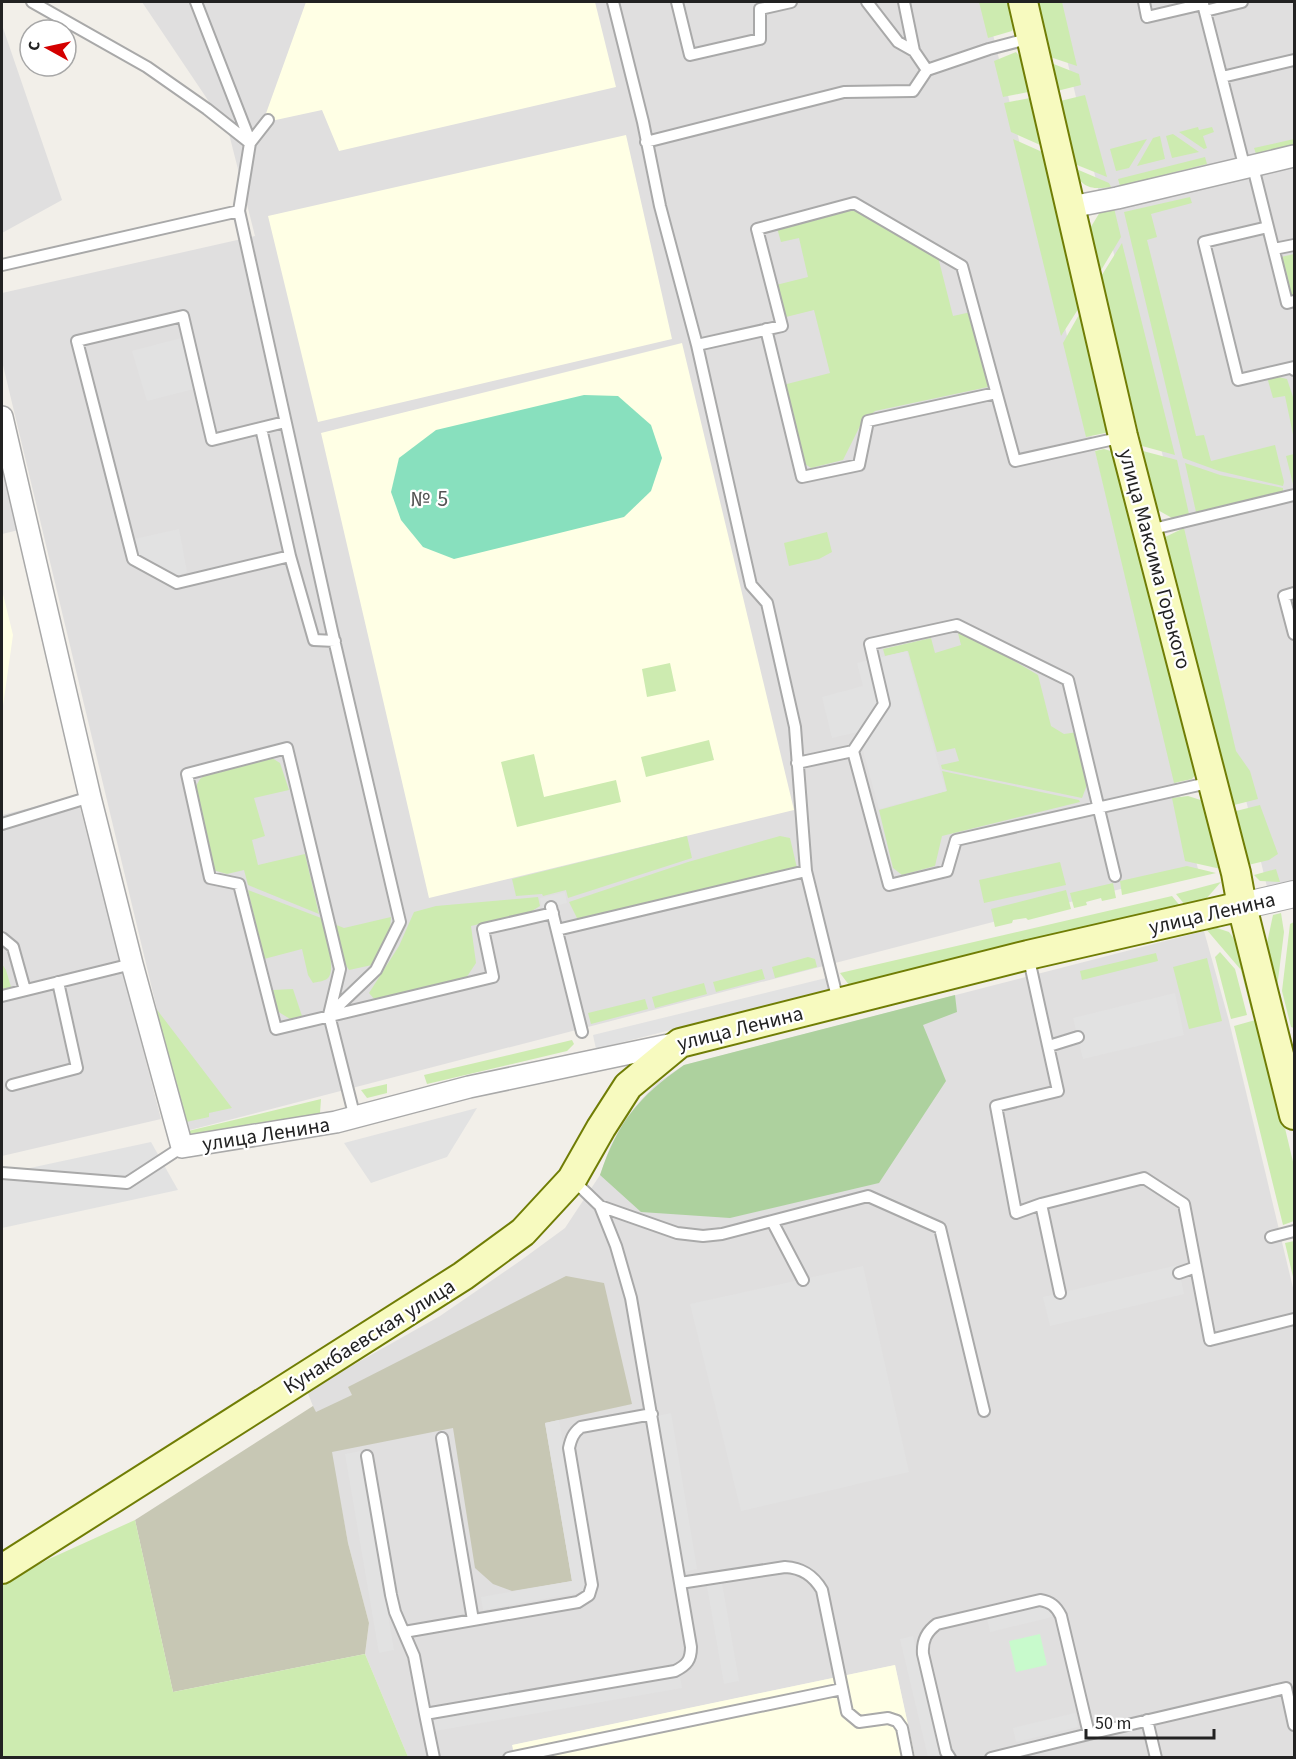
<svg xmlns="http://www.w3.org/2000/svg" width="1296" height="1759" viewBox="0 0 1296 1759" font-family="'Source Sans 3',sans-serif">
<rect width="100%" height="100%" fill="#f2efe9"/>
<path fill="#e0dfdf" d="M 142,2 L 985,2 L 1198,869 L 186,1131 L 2,361 L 2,293 L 255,236 L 228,130 Z
M 1053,2 L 1294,2 L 1294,885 L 1268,891 Z
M 2,25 L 62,200 L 2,233 Z
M 2,442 L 23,529 L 2,534 Z
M 77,796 L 161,1119 L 2,1156 L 2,815 Z
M 1204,931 L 1229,1021 L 1294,1292 L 1294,1757 L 915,1757 L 895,1665 L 513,1745 L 515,1757 L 408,1757 L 365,1654 L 369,1623 L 348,1543 L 331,1452 L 307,1391 L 440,1316 L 520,1261 L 565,1228 L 600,1175 L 610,1147 L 623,1122 L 640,1101 L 657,1083 L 684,1065 Z"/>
<path fill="#ffffe5" d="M 306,2 L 595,2 L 616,87 L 339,151 L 322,110 L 271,121 L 264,119 Z
M 626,135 L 672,339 L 318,422 L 268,216 Z
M 682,343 L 794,810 L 429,898 L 321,433 Z
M 2,590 L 13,635 L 2,713 Z
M 895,1665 L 915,1757 L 515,1758 L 512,1745 Z"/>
<path fill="#c7c7b4" d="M 566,1276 L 604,1283 L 632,1404 L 545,1423 L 572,1581 L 512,1591 L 493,1584 L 475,1568 L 453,1428 L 332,1452 L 348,1543 L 369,1623 L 365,1654 L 173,1692 L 135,1520 L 313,1406 L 316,1412 L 352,1395 L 348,1387 Z"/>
<path fill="#cdebb0" d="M 979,2 L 1011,2 L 1016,24 L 1012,31 L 988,38 Z
M 1031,2 L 1062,2 L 1077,66 L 1044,55 Z
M 1016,52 L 1026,64 L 1033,91 L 1003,97 L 994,61 Z
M 1046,61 L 1079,74 L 1081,85 L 1053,92 Z
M 1085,95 L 1107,177 L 1072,163 L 1056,102 Z
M 1035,97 L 1047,148 L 1011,132 L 1004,103 Z
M 1198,127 L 1199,130 L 1212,127 L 1214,132 L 1203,136 L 1207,148 L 1204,149 L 1179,132 Z
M 1173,134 L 1199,152 L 1172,158 L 1166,136 Z
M 1160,136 L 1165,159 L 1137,166 L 1153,138 Z
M 1013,139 L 1049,155 L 1084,300 L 1061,336 Z
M 1147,139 L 1129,168 L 1116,171 L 1110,149 Z
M 1294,139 L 1294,145 L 1256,154 L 1254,148 Z
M 1205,157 L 1207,164 L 1120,186 L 1118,179 Z
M 1074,168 L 1109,183 L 1111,187 C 1092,190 1080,188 1074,168 Z
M 1190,197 L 1192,203 L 1151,214 L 1157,237 L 1147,240 L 1196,436 L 1204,435 L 1211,461 L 1275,445 L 1284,482 L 1283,486 L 1219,471 L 1183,458 L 1124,212 Z
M 1114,208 L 1121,237 L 1100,272 L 1089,230 L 1100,212 Z
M 849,210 L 864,212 L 938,257 L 953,316 L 971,312 L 988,387 L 875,411 L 861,424 L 843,460 L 811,468 L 805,464 L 800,456 L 783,385 L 830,373 L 814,310 L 786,317 L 776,285 L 808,277 L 799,238 L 781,242 L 777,228 Z
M 1122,243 L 1175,455 L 1142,446 L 1100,278 Z
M 1294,254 L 1294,295 L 1290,296 L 1281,257 Z
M 1085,304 L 1110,432 L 1086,437 L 1063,343 Z
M 1274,376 L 1287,379 L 1294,400 L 1294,439 L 1285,396 L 1273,398 L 1267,377 Z
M 1104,449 L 1121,454 L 1200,769 L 1192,779 L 1174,783 L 1095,451 Z
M 1143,451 L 1177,460 L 1189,514 L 1172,518 L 1156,509 Z
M 1294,454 L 1294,488 L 1286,456 Z
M 1185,463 L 1220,475 L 1283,488 L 1283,491 L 1196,512 Z
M 1184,528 L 1236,751 L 1250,771 L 1258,799 L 1230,806 L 1163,538 Z
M 827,532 L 832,552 L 819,559 L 789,566 L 784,543 Z
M 958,633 L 974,637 L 1038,675 L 1051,726 L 1064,734 L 1078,732 L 1087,785 L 1082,798 L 942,769 L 941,765 L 959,761 L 955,748 L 937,752 L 908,651 L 885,656 L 883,649 L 931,638 L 935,653 L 961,645 Z
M 670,663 L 676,691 L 647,697 L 642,669 Z
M 709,740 L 714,760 L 646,777 L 641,757 Z
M 534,754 L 544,797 L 616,780 L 621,802 L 517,827 L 501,762 Z
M 272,758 L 280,763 L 289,790 L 254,798 L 265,836 L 252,840 L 258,865 L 305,854 L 319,914 L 248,885 L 244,870 L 227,874 L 213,870 L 195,788 L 200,779 L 209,772 Z
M 942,771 L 1079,800 L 1080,802 L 942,836 L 935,866 L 902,875 L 893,868 L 879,810 L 947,791 Z
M 1188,796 L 1207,802 L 1221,869 L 1185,861 L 1172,798 Z
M 1260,805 L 1278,854 L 1269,860 L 1248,865 L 1232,812 Z
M 687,836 L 692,858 L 568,898 L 566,890 L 543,896 L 542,894 L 516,896 L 512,879 Z
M 780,836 L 790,838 L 797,868 L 578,920 L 569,902 L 688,862 Z
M 1060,862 L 1066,885 L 984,903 L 979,880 Z
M 1187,866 L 1216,873 L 1122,895 L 1120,881 Z
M 1276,869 L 1280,882 L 1260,881 L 1254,875 Z
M 1221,882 L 1205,900 L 1185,905 L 1176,894 Z
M 1113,883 L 1116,898 L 1102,901 L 1101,898 L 1086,902 L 1087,905 L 1074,908 L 1070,893 Z
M 248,890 L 321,918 C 324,930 338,971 327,979 C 324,981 317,982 313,983 L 308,975 L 302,949 L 264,959 Z
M 1066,890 L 1071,909 L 1028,920 L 1026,918 L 1013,920 L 1012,923 L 995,927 L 991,909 Z
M 1172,896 L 1181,907 L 849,985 L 840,973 Z
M 538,897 L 540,906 L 532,911 L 471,926 L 476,963 L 466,978 L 375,1000 L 369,993 L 399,946 L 414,912 L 436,906 Z
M 1281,913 L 1284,932 L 1277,988 L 1267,943 L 1273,915 Z
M 391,917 C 390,936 385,950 372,965 L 349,970 L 342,959 L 334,924 L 344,928 Z
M 1294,922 L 1294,1028 L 1291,1027 L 1282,991 L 1290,924 Z
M 1217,928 L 1229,932 L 1241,948 L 1256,1009 L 1251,1010 L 1241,970 L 1206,929 Z
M 1220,952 L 1235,969 L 1247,1015 L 1231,1019 L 1215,957 Z
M 1156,953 L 1158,961 L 1082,980 L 1080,971 Z
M 808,957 L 815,959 L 817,967 L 775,978 L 772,967 Z
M 1207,958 L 1222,1021 L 1189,1029 L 1173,967 Z
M 2,964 L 6,970 L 11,987 L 2,989 Z
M 762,969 L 765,979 L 716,992 L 713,982 Z
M 704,983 L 707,994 L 655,1008 L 652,997 Z
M 293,989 L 302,1016 L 290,1019 L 277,1011 L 273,990 Z
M 148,998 L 232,1108 L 209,1113 L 209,1117 L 177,1124 Z
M 645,999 L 648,1009 L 591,1024 L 588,1013 Z
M 1259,1019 L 1294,1166 L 1294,1221 L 1283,1225 L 1234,1026 Z
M 572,1040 L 574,1044 L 567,1051 L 427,1084 L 424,1075 Z
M 387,1084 L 387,1093 L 367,1098 L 361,1090 Z
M 321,1099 L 320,1113 L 202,1142 L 186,1138 L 184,1132 Z
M 1294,1241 L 1294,1281 L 1285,1243 Z
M 135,1520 L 173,1692 L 365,1654 L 408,1757 L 2,1758 L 2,1584 L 49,1559 Z"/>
<path fill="#add19e" d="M 955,995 L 957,1012 L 923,1025 L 946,1081 L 879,1183 L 730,1218 L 641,1212 L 600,1175 C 618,1122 638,1097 684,1065 Z"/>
<path fill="#c8facc" d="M 1040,1634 L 1047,1665 L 1016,1672 L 1009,1641 Z"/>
<path fill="#88e0be" d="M 584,395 L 618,396 L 651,425 L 662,458 L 651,491 L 624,517 L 454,559 L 423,547 L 401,520 L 391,492 L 399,458 L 436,430 Z"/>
<path fill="#e2e2e2" d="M 181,338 L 194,389 L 147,401 L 132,351 Z
M 179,529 L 187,572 L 175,577 L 136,555 L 130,540 Z
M 907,651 L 946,791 L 879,809 L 858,732 L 832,738 L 822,697 L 863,686 L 857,663 Z
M 565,892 L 567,903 L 542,909 L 540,898 Z
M 826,978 L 828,990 L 596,1049 L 593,1035 Z
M 1175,993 L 1184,1035 L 1083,1059 L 1073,1018 Z
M 477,1108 L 447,1157 L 371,1183 L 344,1143 Z
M 151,1142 L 178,1190 L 2,1228 L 2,1174 Z
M 1178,1265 L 1184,1294 L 1050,1326 L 1043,1297 Z
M 863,1266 L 909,1472 L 741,1511 L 690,1304 Z
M 671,1413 L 697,1569 L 683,1572 L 656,1416 Z
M 559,1420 L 589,1591 L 483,1610 L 481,1597 L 572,1581 L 545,1423 Z
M 360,1451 L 394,1650 L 379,1653 L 345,1454 Z
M 722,1583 L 739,1681 L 724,1684 L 707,1586 Z
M 1049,1603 L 1052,1617 L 990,1632 L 987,1618 Z
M 913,1636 L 941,1757 L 928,1757 L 900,1639 Z
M 680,1676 L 682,1688 L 435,1731 L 433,1719 Z
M 1075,1713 L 1078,1727 L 1016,1742 L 1013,1728 Z"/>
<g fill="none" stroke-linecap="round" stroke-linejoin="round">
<g stroke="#a9a9a9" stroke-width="14">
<path id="service" d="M 32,2 L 147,67 L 207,109 L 250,143
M 196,2 L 250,141
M 613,2 L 643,122 L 660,206 L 697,345 L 751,585 L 767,603 L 795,727 L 806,871 L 838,1001
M 677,2 L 690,55 L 760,39 L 760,9 L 791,2
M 867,2 L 898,42 L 914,51
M 904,2 L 914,51 L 927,70
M 1144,2 L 1147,17 L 1203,4 L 1245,169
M 1205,11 L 1242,2
M 1222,77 L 1294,60
M 268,120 L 250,143 L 239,211 L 332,631 L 400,922 L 376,970 L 330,1014
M 646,142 L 844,92 L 913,91 L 927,70 L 989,49 L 1031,38
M 1253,167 L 1287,303 L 1294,301
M 1268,227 L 1204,242 L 1238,380 L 1294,367 L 1294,370
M 1274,249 L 1294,245
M 2,265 L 239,211
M 766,329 L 802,477 L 859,465 L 868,421 L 996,393
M 697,345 L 782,326 L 757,229 L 854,203 L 962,266 L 1015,461 L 1123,437
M 285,422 L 212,440 L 183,316 L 77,341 L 133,559 L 177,583 L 290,556 L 314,640 L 335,641
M 261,428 L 290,556
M 1149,530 L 1294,495
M 1294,593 L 1284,596 L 1294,634
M 853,751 L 884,704 L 870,644 L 957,625 L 1068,680 L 1115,876
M 797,763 L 853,751 L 889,885 L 947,871 L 956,840 L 1212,782
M 2,824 L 90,797
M 551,907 L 582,1032
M 557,930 L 806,871
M 2,938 L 13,947 L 25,990
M 1028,955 L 1058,1091 L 996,1106 L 1016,1213 L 1041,1204 L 1144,1178 L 1184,1204 L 1210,1340 L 1294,1319
M 2,996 L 132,964
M 1049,1046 L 1078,1037
M 12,1085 L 77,1068 L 58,982
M 355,1118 L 329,1015 L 340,969 L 287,748 L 187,774 L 210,878 L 239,884 L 276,1029 L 493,977 L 483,929 L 553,913
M 2,1173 L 127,1183 L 182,1147
M 572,1179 L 600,1206 L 677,1233 L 703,1236 L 722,1234 L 772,1221 L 803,1280
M 1041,1204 L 1060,1293
M 772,1221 L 868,1196 L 940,1228 L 984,1411
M 1271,1237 L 1294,1231
M 1179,1273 L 1196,1267
M 442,1438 L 473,1620
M 367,1456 L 391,1595 L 395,1612 L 414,1656 L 425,1714 L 675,1671 C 687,1665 691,1660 691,1647 L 631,1298 L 616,1246 L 600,1206
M 680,1583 L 785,1567 C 802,1568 813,1575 822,1590 L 847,1712 L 859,1722 L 888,1718 L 897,1721 L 902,1728 L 908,1758
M 404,1632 L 578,1602 L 589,1595 L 592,1585 L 569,1448 C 571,1439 573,1433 581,1427 L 652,1414
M 425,1714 L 434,1758
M 1147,1720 L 1156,1758
M 1089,1734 L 1286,1688 L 1294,1725
M 509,1758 L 842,1689
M 950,1758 L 946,1752 L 923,1654 C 922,1641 926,1632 937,1624 L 1040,1600 C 1051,1602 1056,1606 1061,1616 L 1089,1734 L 991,1758"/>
</g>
<g stroke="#a9a9a9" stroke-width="24">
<path id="minor" d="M 1071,207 L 1117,198 L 1294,156
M 2,417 L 90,797 L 132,964 L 182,1147 L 336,1122 L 469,1087 L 678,1043"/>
</g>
<g stroke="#a9a9a9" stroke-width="28">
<path id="tertiary" d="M 1242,906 L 1294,894"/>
</g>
<g stroke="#707d05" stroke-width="32">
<path id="secondary" d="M 1023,2 L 1123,436 L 1236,873 L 1242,906 L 1294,1115
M 2,1569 L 463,1276 L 523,1232 L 572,1179 L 601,1128 L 628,1086 L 680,1043 L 1028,955 L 1242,906"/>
</g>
<use href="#service" stroke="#fff" stroke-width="10"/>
<use href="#minor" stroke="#fff" stroke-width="21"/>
<use href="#tertiary" stroke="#fff" stroke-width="26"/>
<use href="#secondary" stroke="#f7fabf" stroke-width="28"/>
</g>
<g text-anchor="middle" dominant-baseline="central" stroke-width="4.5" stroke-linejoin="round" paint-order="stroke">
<g font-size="21" fill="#222" stroke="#fff">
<text transform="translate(1155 559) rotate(75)">улица Максима Горького</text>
<text transform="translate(1212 913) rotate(-13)">улица Ленина</text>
<text transform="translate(740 1028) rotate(-14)">улица Ленина</text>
<text transform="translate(266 1134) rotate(-9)">улица Ленина</text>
<text transform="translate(369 1336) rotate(-32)">Кунакбаевская улица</text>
</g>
<g font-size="22" letter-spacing="1.5" fill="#555" stroke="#fff">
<text x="430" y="499">№ 5</text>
</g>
</g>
<rect width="1296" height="1759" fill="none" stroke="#222222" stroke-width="6"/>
<g transform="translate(48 48) rotate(278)"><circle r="28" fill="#ffffff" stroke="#a7a7a7" stroke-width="1.5"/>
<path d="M0-4.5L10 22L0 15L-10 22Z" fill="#d40000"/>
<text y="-9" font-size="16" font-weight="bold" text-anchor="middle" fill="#222222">С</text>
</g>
<path d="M1086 1729v9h128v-9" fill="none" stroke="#222222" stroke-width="3"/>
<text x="1095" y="1729" font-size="18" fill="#222222" stroke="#ffffff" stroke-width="4.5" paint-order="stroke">50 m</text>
</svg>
